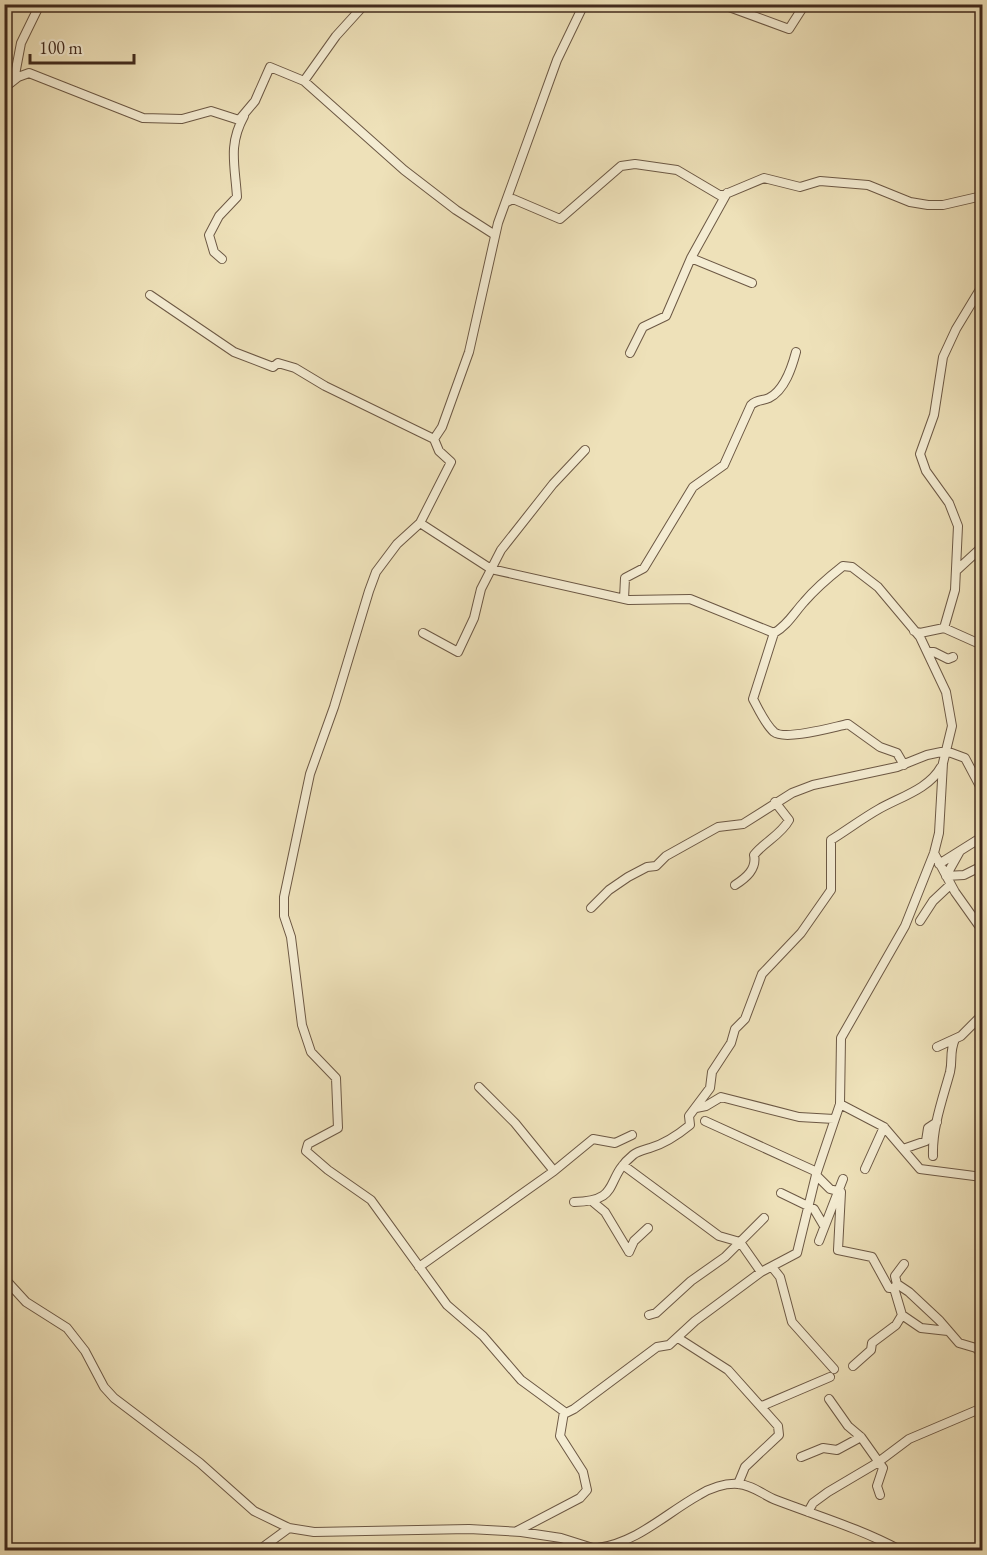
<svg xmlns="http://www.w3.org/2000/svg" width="987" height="1555" viewBox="0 0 987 1555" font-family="'EB Garamond',serif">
<rect width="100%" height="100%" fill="#eee1b9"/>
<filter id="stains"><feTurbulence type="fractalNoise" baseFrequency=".00333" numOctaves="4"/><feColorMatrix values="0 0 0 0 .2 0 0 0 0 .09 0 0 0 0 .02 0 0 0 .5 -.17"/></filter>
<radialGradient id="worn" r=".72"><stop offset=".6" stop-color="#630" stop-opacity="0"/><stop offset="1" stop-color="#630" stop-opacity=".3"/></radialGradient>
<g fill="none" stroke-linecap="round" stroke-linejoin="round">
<g stroke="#6c5844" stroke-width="10">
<path id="minor" d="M 721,4 L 789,29 L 805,4
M 14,80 L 21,43 L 40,4
M 304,81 L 336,36 L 365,4
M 4,88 L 18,77 L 29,73 L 143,118 L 182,119 L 211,111 L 239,120 L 255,101 L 270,67 L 304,81 L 404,170 L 456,210 L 495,235
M 507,202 L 513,199 L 560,219 L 621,166 L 635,164 L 677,170 L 721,196 L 764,178 L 800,187 L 820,181 L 868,185 L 910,202 L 928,205 L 943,205 L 982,196
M 691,258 L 752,283
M 222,259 L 214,252 L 209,235 L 219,216 L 237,197 C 235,165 228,145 244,116
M 150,295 L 234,352 L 273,367 L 278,363 L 295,368 L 325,386 L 434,439
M 630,353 L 643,327 L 666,316 L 691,258 L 727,193
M 420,523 L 491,569 L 629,600 L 690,599 L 774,633 C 787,626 794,613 804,602 C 815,589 829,577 843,566 L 852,567 L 878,587 L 920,637 L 946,692 L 952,726 L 943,763 L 939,833 L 934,853 L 905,926 L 841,1038 L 840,1104 L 816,1175 L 797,1253 L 761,1272 L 695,1321 L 669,1345 L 657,1347 L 574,1409 L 566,1413 L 521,1380 L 483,1336 L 447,1305 L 371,1200 L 328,1170 L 306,1151 L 308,1144 L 338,1128 L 336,1078 L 311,1052 L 302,1025 L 291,937 L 284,916 L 284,897 L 310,774 L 334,707 L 369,591 L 376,572 L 397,544 L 420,523 L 451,462 L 439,451 L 434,439 L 442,427 L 469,352 L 498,223 L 557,60 L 584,4
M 957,570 L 982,547
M 624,599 L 625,578 L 644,568 L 693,487 L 724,465 L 751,405 C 757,399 763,401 769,398 C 785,390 792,367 796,352
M 944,628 L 982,645
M 914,631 L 920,633 L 944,628 L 955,590 L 958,526 L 949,503 L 926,471 L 920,454 L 934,415 L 943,357 L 956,329 L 982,286
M 423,633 L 458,652 L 474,618 L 481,589 L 501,550 L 553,484 L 585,450
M 774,633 L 753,699 C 759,710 765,724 774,732 C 785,741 833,727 848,724 L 880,747 L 897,753 L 904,765
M 928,652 L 934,652 L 948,659 L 953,657
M 934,853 L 955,892 L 982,930
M 939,864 L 982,837
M 946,876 L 964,875 L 982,866
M 946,876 L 960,851
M 735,885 C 746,878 757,869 754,855 C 764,842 781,835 789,820 L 775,802
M 591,908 L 609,890 L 628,877 L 647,867 L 656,866 L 666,856 L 718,827 L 743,824 L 792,793 L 813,785 L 897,767 L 927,755 L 946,751 L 965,758 L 982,790
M 920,921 L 933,901 L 950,885
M 937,1047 L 961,1036 L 981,1016
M 840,1104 L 884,1127 L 920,1169 L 982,1177
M 696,1108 L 706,1106 L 721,1097 L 799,1117 L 834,1119
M 705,1121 L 817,1172
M 903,1149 L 926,1141 L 928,1128 L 937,1122
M 933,1156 C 932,1127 943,1098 950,1072 C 953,1059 949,1053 955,1039
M 623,1165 L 719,1236 L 740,1242 L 761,1272
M 865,1169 L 884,1127
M 554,1171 L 593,1139 L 615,1143 L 632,1135
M 816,1175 L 830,1189 L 841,1192 L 838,1250 L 872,1257 L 889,1288 L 894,1288 L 897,1284
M 781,1193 L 814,1209 L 824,1226
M 574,1202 C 623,1201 603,1179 633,1155 C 638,1151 644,1150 650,1148 C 664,1144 679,1134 690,1125 L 689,1116 L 710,1088 L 712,1072 L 731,1043 L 735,1029 L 745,1019 L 762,974 L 801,933 L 831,890 L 831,840 C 847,830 863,818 879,809 C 900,797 929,789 941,767
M 593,1202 L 605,1212 L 629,1252
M 982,1229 L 982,1226
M 819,1241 L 843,1179
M 629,1252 L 634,1241 L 648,1228
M 904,1264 L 895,1276 L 897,1284 L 909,1292 L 940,1321 L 959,1343 L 976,1348 L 982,1354
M 419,1267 L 554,1171 L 515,1123 L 479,1087
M 772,1267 L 780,1277 L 792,1322 L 834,1369
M 4,1278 L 26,1302 L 67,1328 L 85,1351 L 104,1387 L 114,1398 L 200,1463 L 254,1511 L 289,1528 L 314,1532 L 469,1529 L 521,1532 L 561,1538 L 599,1550
M 894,1288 L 902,1315 L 921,1328 L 948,1331
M 649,1315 L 656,1313 L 691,1281 L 725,1257 L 764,1218
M 678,1338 L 728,1370 L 778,1426 L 779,1435 L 745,1467 L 738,1484
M 853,1366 L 871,1350 L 872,1343 L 896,1325 L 902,1315
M 829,1399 L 848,1426 L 861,1437 L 883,1468 L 877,1486 L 880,1495
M 762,1406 L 830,1377
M 801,1457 L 823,1448 L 837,1450 L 861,1437
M 808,1512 L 813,1503 L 828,1492 L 877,1463 L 909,1439 L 982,1408
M 517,1531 L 580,1498 L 587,1490 L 583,1472 L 560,1436 L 564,1412
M 598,1548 C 638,1542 665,1514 699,1495 C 710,1488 725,1483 738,1484 C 753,1485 763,1495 776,1500 C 818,1516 861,1529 900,1550
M 259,1550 L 289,1528"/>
</g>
<use href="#minor" stroke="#f4ecd2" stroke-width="8"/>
</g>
<rect width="987" height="1555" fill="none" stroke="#eee1b9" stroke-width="24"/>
<rect x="6" y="6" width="975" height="1543" fill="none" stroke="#412a1d" stroke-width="3"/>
<rect x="12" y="12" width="963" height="1531" fill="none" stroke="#412a1d" stroke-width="1.5"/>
<path d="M30 54v9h104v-9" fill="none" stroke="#412a1d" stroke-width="3"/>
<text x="39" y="54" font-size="18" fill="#412a1d" stroke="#f4ecd2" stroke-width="4.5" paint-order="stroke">100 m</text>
<rect width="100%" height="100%" filter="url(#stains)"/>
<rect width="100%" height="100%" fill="url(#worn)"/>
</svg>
